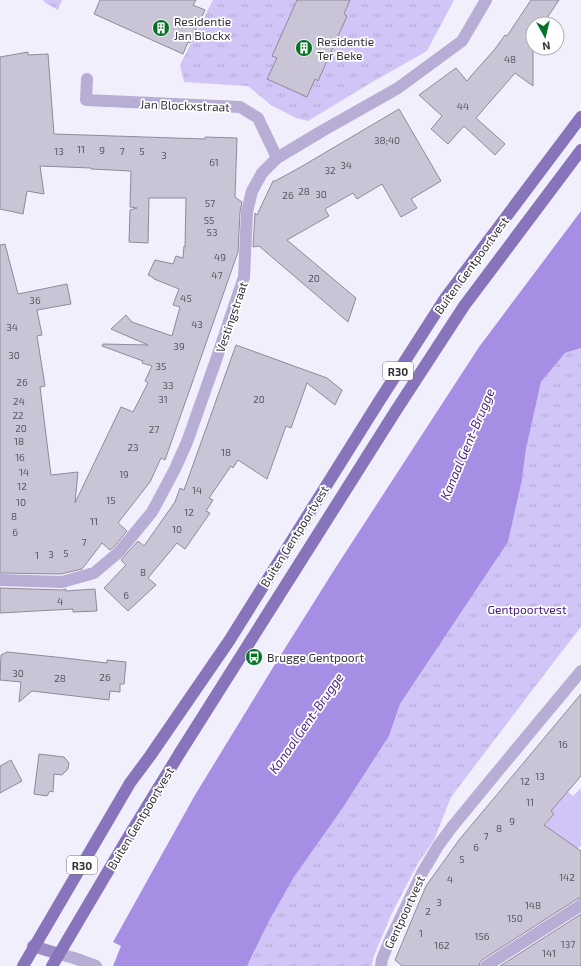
<svg xmlns="http://www.w3.org/2000/svg" width="581" height="966" viewBox="0 0 581 966" font-family="'Exo 2',sans-serif">
<defs>
<pattern id="grass-tufts" width="24" height="20" patternUnits="userSpaceOnUse"><rect width="24" height="20" fill="#d1c4f7"/><path d="M3 7l-1-3M5 7V3M7 7l1-3M15 17l-1-3M17 17v-4M19 17l1-3" fill="none" stroke="#b4a9d4"/></pattern>
</defs>
<rect width="100%" height="100%" fill="#f2effd"/>
<path fill="url(#grass-tufts)" d="M 43,0 L 62,0 L 58,10 L 44,2 Z
M 213,0 L 454,0 L 427,51 L 367,85 L 308,121 L 296,118 L 271,105 L 248,86 L 184,82 L 180,65 Z
M 581,348 L 581,627 L 553,663 L 451,797 L 434,840 L 418,863 L 392,913 L 373,958 L 372,966 L 247,966 L 269,921 L 294,877 L 342,809 L 389,736 L 400,704 L 508,542 L 522,480 L 526,449 L 541,382 L 565,353 Z"/>
<path fill="#d1c4f7" d="M 560,785 L 573,796 L 581,788 L 581,846 L 562,858 L 540,826 L 546,824 L 554,814 L 551,811 L 559,802 L 552,795 Z"/>
<path fill="#a78ee5" d="M 581,211 L 581,348 L 565,353 L 541,382 L 526,449 L 522,480 L 508,542 L 400,704 L 389,736 L 342,809 L 294,877 L 269,921 L 247,966 L 113,966 L 121,946 L 113,942 L 195,795 L 277,661 L 336,567 L 479,347 Z"/>
<path fill="#c9c5d6" stroke="#8e8a9a" d="M 100,0 L 196,0 L 193,5 L 205,10 L 190,43 L 188,42 L 183,54 L 94,14 Z
M 297,0 L 350,0 L 344,14 L 347,16 L 318,81 L 315,79 L 307,97 L 267,79 L 277,58 L 272,56 Z
M 531,0 L 559,0 L 543,24 L 533,24 L 533,86 L 515,73 L 476,118 L 505,144 L 495,155 L 464,126 L 448,144 L 431,129 L 442,116 L 419,95 L 456,68 L 467,81 L 471,76 L 495,49 L 505,35 L 507,36 Z
M 28,52 L 28,55 L 48,54 L 54,134 L 205,139 L 205,137 L 237,138 L 235,197 L 242,202 L 240,212 L 238,252 L 165,460 L 161,458 L 150,482 L 118,523 L 127,531 L 114,547 L 110,550 L 102,543 L 82,569 L 61,574 L 0,573 L 0,245 L 5,244 L 18,294 L 67,284 L 71,304 L 37,310 L 42,335 L 37,336 L 45,386 L 40,387 L 51,475 L 78,472 L 75,503 L 121,407 L 133,412 L 148,383 L 145,381 L 152,366 L 142,363 L 143,361 L 102,346 L 103,344 L 148,345 L 111,329 L 126,315 L 132,322 L 172,336 L 180,307 L 173,305 L 179,289 L 154,279 L 154,278 L 148,275 L 155,260 L 173,264 L 176,256 L 183,258 L 184,246 L 185,247 L 186,198 L 149,198 L 148,243 L 129,242 L 130,210 L 137,208 L 130,207 L 131,171 L 91,169 L 91,168 L 40,166 L 44,194 L 27,191 L 23,214 L 0,209 L 0,57 Z
M 399,109 L 441,181 L 411,199 L 417,208 L 401,217 L 382,184 L 357,199 L 353,193 L 325,209 L 329,216 L 287,240 L 356,298 L 348,322 L 259,246 L 253,247 L 255,213 L 257,215 L 273,181 L 275,181 L 299,168 Z
M 236,345 L 327,378 L 342,390 L 335,405 L 307,383 L 291,428 L 286,426 L 267,479 L 238,460 L 233,468 L 231,466 L 209,498 L 213,500 L 206,511 L 210,513 L 185,549 L 177,543 L 148,578 L 156,585 L 128,611 L 104,588 L 126,565 L 121,560 L 138,541 L 144,546 L 175,502 L 180,488 L 184,490 Z
M 0,588 L 62,590 L 66,589 L 65,591 L 95,589 L 97,611 L 73,612 L 73,609 L 0,613 Z
M 7,652 L 65,658 L 107,663 L 107,660 L 126,662 L 124,684 L 120,684 L 120,692 L 110,691 L 109,700 L 32,691 L 19,702 L 21,682 L 0,680 L 1,655 Z
M 581,694 L 581,776 L 551,811 L 554,814 L 544,825 L 581,851 L 581,898 L 577,899 L 482,960 L 480,962 L 479,966 L 402,966 L 395,960 L 426,886 L 459,840 Z
M 39,754 L 64,757 L 69,763 L 68,769 L 62,775 L 54,774 L 53,792 L 50,791 L 47,796 L 34,794 Z
M 11,760 L 22,781 L 0,793 L 0,766 Z
M 581,914 L 581,966 L 500,966 Z"/>
<g fill="none" stroke-linecap="round" stroke-linejoin="round">
<path stroke="#b8aed5" stroke-width="12" d="M 87,79 L 86,100 L 240,107 L 258,118 L 277,158
M 0,580 L 62,582 L 94,573 L 119,552 L 152,512 L 175,469 L 187,442 L 215,363 L 244,277 L 247,212 L 252,191 L 262,173 L 277,158 L 322,131 L 398,88 L 462,41 L 486,0
M 381,966 L 382,959 L 390,940 L 422,873 L 438,846 L 452,827 L 503,765 L 581,671
M 486,966 L 581,905"/>
<path stroke="#b8aed5" stroke-width="12" d="M 59,954 L 74,958 L 96,966"/>
<path stroke="#9c8cc6" stroke-width="12" d="M 33,946 L 59,954"/>
<path stroke="#8874bb" stroke-width="12" d="M 23,966 L 130,783 L 150,756 L 229,641 L 378,403 L 446,297 L 581,117
M 52,966 L 127,839 L 181,751 L 395,412 L 464,306 L 581,150"/>
</g>
<defs>
<g id="building-disc" transform="scale(0.9)"><circle r="9.5" fill="#057325" stroke="#fff"/><path d="M-4-6H4V6H1V3H-1V6H-4ZM-2.5-4.3h1.7v1.8h-1.7ZM.8-4.3h1.7v1.8H.8ZM-2.5-1h1.7V.8h-1.7ZM.8-1h1.7V.8H.8Z" fill="#fff"/></g>
<g id="bus-disc" transform="scale(0.9)"><circle r="9.5" fill="#057325" stroke="#fff"/><path d="M-5-6H5V4H4V6H2V4H-2V6H-4V4H-5ZM-3.5-4V0h7V-4ZM-3.5 1.2v1.5H-2V1.2ZM2 1.2v1.5H3.5V1.2Z" fill="#fff"/></g>
</defs>
<g fill-rule="evenodd">
<use href="#building-disc" x="161" y="28"/>
<use href="#building-disc" x="304" y="48"/>
<use href="#bus-disc" x="254" y="657"/>
</g>
<g text-anchor="middle" dominant-baseline="central" stroke-width="3.5" stroke-linejoin="round" paint-order="stroke">
<g font-size="10" fill="#595760">
<text x="510" y="59">48</text>
<text x="463" y="106">44</text>
<text x="387" y="140">38;40</text>
<text x="81" y="149">11</text>
<text x="102" y="150">9</text>
<text x="59" y="151">13</text>
<text x="122" y="151">7</text>
<text x="142" y="151">5</text>
<text x="164" y="155">3</text>
<text x="214" y="162">61</text>
<text x="346" y="165">34</text>
<text x="330" y="170">32</text>
<text x="304" y="191">28</text>
<text x="321" y="194">30</text>
<text x="288" y="195">26</text>
<text x="210" y="203">57</text>
<text x="209" y="220">55</text>
<text x="212" y="232">53</text>
<text x="220" y="257">49</text>
<text x="217" y="275">47</text>
<text x="314" y="278">20</text>
<text x="186" y="298">45</text>
<text x="35" y="300">36</text>
<text x="197" y="324">43</text>
<text x="12" y="327">34</text>
<text x="179" y="346">39</text>
<text x="14" y="355">30</text>
<text x="161" y="366">35</text>
<text x="22" y="382">26</text>
<text x="168" y="385">33</text>
<text x="163" y="399">31</text>
<text x="259" y="399">20</text>
<text x="19" y="401">24</text>
<text x="18" y="415">22</text>
<text x="21" y="428">20</text>
<text x="154" y="429">27</text>
<text x="19" y="441">18</text>
<text x="133" y="447">23</text>
<text x="226" y="452">18</text>
<text x="20" y="457">16</text>
<text x="24" y="472">14</text>
<text x="124" y="474">19</text>
<text x="22" y="486">12</text>
<text x="197" y="490">14</text>
<text x="111" y="500">15</text>
<text x="21" y="502">10</text>
<text x="189" y="512">12</text>
<text x="14" y="516">8</text>
<text x="94" y="521">11</text>
<text x="177" y="529">10</text>
<text x="15" y="532">6</text>
<text x="84" y="542">7</text>
<text x="66" y="553">5</text>
<text x="51" y="554">3</text>
<text x="37" y="555">1</text>
<text x="143" y="572">8</text>
<text x="126" y="595">6</text>
<text x="60" y="601">4</text>
<text x="18" y="673">30</text>
<text x="105" y="677">26</text>
<text x="60" y="678">28</text>
<text x="563" y="744">16</text>
<text x="540" y="776">13</text>
<text x="525" y="781">12</text>
<text x="530" y="802">11</text>
<text x="512" y="821">9</text>
<text x="499" y="828">8</text>
<text x="486" y="836">7</text>
<text x="476" y="847">6</text>
<text x="462" y="859">5</text>
<text x="567" y="877">142</text>
<text x="450" y="879">4</text>
<text x="439" y="902">3</text>
<text x="533" y="905">148</text>
<text x="428" y="911">2</text>
<text x="515" y="918">150</text>
<text x="421" y="933">1</text>
<text x="482" y="936">156</text>
<text x="568" y="944">137</text>
<text x="442" y="945">162</text>
<text x="549" y="953">141</text>
</g>
<g fill="#fff" stroke="#717074" stroke-width="1">
<rect x="383" y="362" width="30" height="18" rx="3"/>
<rect x="67" y="856" width="30" height="18" rx="3"/>
</g>
<g font-size="11" font-weight="bold" fill="#343239">
<text x="398" y="371">R30</text>
<text x="82" y="865">R30</text>
</g>
<g font-size="12" fill="#343239" stroke="#fff" text-anchor="start">
<text x="174" y="21">Residentie<tspan x="174" dy="14">Jan Blockx</tspan></text>
<text x="317" y="41">Residentie<tspan x="317" dy="14">Ter Beke</tspan></text>
<text x="267" y="657">Brugge Gentpoort</text>
</g>
<g font-size="12" fill="#343239" stroke="#fff">
<text transform="translate(185 105) rotate(2)">Jan Blockxstraat</text>
<text transform="translate(471 265) rotate(-54)">Buiten Gentpoortvest</text>
<text transform="translate(231 317) rotate(-71)">Vestingstraat</text>
<text transform="translate(294 536) rotate(-58)">Buiten Gentpoortvest</text>
<text transform="translate(140 818) rotate(-59)">Buiten Gentpoortvest</text>
<text transform="translate(404 912) rotate(-65)">Gentpoortvest</text>
</g>
<g font-size="12" fill="#492084" stroke="#fff">
<text x="527" y="609">Gentpoortvest</text>
</g>
<g font-size="13" font-style="italic" fill="#4d2589" stroke="#fff">
<text transform="translate(467 444) rotate(-67)">Kanaal Gent-Brugge</text>
<text transform="translate(306 723) rotate(-55)">Kanaal Gent-Brugge</text>
</g>
</g>
<g transform="translate(545 36) rotate(172)"><circle r="19" fill="#ffffff" stroke="#aeadb0"/>
<path d="M0-3L7 15L0 10L-7 15Z" fill="#057325"/>
<text y="-6" font-size="11" font-weight="bold" text-anchor="middle" fill="#343239">N</text>
</g>
</svg>
